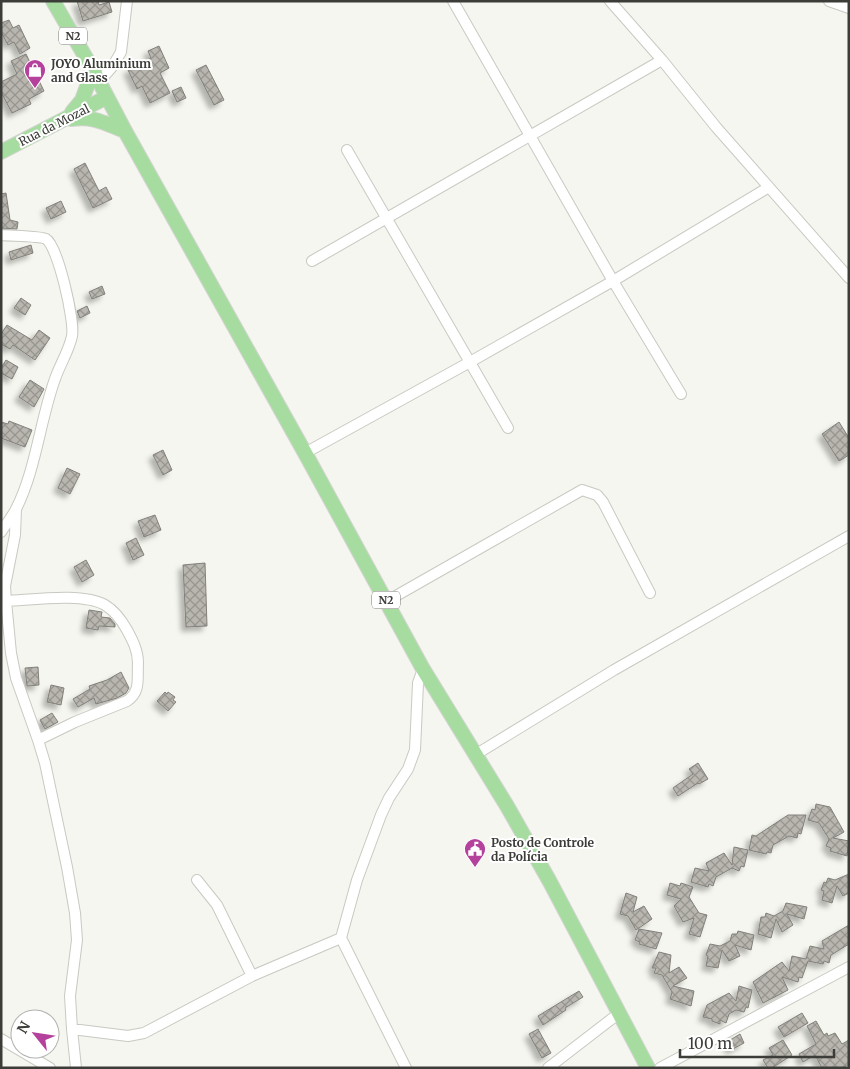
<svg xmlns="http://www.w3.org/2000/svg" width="850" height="1069" viewBox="0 0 850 1069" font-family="Merriweather,serif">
<defs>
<pattern id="building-cross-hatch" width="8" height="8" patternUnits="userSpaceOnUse" patternTransform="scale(1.25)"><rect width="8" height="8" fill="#b8b6af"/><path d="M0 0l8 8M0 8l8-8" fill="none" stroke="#97958f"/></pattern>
<filter id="shadow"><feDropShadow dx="-4.5" dy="4.5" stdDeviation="2.5" flood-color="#0004"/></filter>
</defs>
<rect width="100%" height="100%" fill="#f5f6ef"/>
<path fill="url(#building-cross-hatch)" stroke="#82807a" filter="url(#shadow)" d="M 77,1 L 98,1 L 99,5 L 109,2 L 112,12 L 83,21 Z
M 9,20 L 13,28 L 19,25 L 30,48 L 20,54 L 14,42 L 8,45 L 1,32 L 1,23 Z
M 159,46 L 169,68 L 160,73 L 170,93 L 150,103 L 142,86 L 137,89 L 128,70 L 151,58 L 148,51 Z
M 26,54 L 44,91 L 29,99 L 31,104 L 12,113 L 1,92 L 1,82 L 17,74 L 11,61 Z
M 206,65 L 224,100 L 214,105 L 196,70 Z
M 181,87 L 186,98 L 177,102 L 172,91 Z
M 85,163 L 99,191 L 106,187 L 112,199 L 93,208 L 74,169 Z
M 6,193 L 10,220 L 18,222 L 17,229 L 1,228 L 1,194 Z
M 61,201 L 66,212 L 51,219 L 46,208 Z
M 31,245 L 33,253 L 11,260 L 9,252 Z
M 102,286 L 105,294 L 92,299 L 89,292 Z
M 21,298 L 31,305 L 25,315 L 14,308 Z
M 87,306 L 90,313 L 80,318 L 77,311 Z
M 7,325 L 32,340 L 39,330 L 50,338 L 35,360 L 13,345 L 10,349 L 1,344 L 1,334 Z
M 6,360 L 18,367 L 12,379 L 1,373 L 1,368 Z
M 30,380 L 44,389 L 34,407 L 19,397 Z
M 9,421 L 32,430 L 25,447 L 1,438 L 1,422 L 8,424 Z
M 839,422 L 849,438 L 849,455 L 839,461 L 822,434 Z
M 163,450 L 172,470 L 163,475 L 153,455 Z
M 67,468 L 80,474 L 70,494 L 58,488 Z
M 155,515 L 161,530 L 144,537 L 138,521 Z
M 136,538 L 144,555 L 133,560 L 126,543 Z
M 86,560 L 94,575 L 82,582 L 74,567 Z
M 205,563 L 207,626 L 186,627 L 183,565 Z
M 89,610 L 102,612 L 101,617 L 110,618 L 115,624 L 115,627 L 99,626 L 98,630 L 86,628 Z
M 38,667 L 39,685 L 27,686 L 25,668 Z
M 121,672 L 129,688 L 126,693 L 117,698 L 96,704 L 94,698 L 78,707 L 73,699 L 90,689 L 89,686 L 107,680 Z
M 51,685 L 64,688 L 61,705 L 47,702 Z
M 165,692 L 167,694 L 168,692 L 175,697 L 173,700 L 176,702 L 168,711 L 157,701 Z
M 52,713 L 58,722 L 45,729 L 40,720 Z
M 698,763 L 708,779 L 699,784 L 698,783 L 678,796 L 673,788 L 693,774 L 689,769 Z
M 816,804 L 830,807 L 844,832 L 833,838 L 849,841 L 847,856 L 830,851 L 831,848 L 826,846 L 829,839 L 819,823 L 808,820 L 812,809 L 815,810 Z
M 788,815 L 806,815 L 801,834 L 798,833 L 797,838 L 789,836 L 773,845 L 771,853 L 767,852 L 766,854 L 749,850 L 752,835 L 756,836 Z
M 734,847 L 748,850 L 744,867 L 741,866 L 739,871 L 732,868 L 716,877 L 713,886 L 709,884 L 708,887 L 691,882 L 695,868 L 709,871 L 706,863 L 724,853 L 732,865 Z
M 849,874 L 849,893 L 843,896 L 837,886 L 832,903 L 822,900 L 824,891 L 821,890 L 824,882 L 826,883 L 828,878 L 835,880 Z
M 670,883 L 680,886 L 681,883 L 693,887 L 689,897 L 699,913 L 707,915 L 700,937 L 689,934 L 694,918 L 683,922 L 674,906 L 681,899 L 667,895 Z
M 626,893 L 637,897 L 633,912 L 644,906 L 652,919 L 636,930 L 628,916 L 620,914 Z
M 786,903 L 807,907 L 804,919 L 787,914 L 793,925 L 782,932 L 776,919 L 771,938 L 758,934 L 761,917 L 765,917 L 766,913 L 774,916 L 783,911 Z
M 849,925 L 849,944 L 831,955 L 829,963 L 824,961 L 823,964 L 808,961 L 802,978 L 799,977 L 798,982 L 782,977 L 788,990 L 763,1003 L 753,982 L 782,962 L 789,971 L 792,956 L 806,959 L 810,946 L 824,949 L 822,941 Z
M 639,929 L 662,933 L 656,949 L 639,944 L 640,942 L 635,940 Z
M 738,931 L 754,935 L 751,950 L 735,945 L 740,956 L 729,961 L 722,950 L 718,968 L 706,966 L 708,956 L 706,955 L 710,944 L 720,946 L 730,941 L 732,934 L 737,934 Z
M 659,952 L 671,955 L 669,973 L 679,967 L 687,978 L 673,986 L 694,991 L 691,1006 L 670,999 L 672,992 L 662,975 L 654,973 L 656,968 L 652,968 Z
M 739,986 L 752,990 L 748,1008 L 746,1007 L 744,1012 L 736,1010 L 729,1014 L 726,1023 L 720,1020 L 720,1024 L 712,1021 L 712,1019 L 703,1017 L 707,1005 L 729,993 L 736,1001 Z
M 579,991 L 583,997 L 565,1008 L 566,1010 L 543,1025 L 538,1016 Z
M 802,1013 L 808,1023 L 784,1037 L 778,1027 Z
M 816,1021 L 824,1035 L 827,1033 L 828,1036 L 835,1033 L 842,1044 L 849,1040 L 849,1064 L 843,1068 L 822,1068 L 815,1055 L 803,1062 L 799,1054 L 816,1044 L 807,1026 Z
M 538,1029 L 551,1053 L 542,1058 L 529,1034 Z
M 740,1034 L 744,1043 L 731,1050 L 727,1042 Z
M 783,1040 L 792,1055 L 772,1068 L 768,1068 L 763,1060 L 773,1055 L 769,1048 Z"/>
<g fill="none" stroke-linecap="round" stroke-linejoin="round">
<g stroke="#c8c9c2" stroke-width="12">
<path id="minor" d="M 453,1 L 613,281 L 681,394
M 610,1 L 662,60 L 716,127 L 849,278
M 829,1 L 849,8
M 99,82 L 112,67 L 121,52 L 127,1
M 347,150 L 508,428
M 1,235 C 10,236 41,236 46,239 C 58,246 75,322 72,336 C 69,351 60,364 55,379 C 40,420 36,470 16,509 C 12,517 6,524 1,532
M 312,261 L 662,60
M 305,453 L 470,362 L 613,281 L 769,187
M 16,509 L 15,535 L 5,586 L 6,601 L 11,653 L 16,678 L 38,740 L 45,763 L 67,867 L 75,913 L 77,940 L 70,996 L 72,1029 L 76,1068
M 6,601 C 31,600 83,592 105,605 C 115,611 122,621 127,630 C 133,641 138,651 138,663 C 137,678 141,692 127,701 L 75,722 L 38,740
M 387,601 L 582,490 L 597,495 L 603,502 L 650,593
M 475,755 L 614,670 L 849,536
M 197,880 L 217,905 L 252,976
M 72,1029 L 128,1036 L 144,1033 L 252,976 L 341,938
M 1,1039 L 50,1068
M 406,1068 L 341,938 L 357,880 L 381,815 L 389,798 L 408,769 L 415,750 L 418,683 L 423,669
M 548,1068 L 618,1014
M 660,1068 L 849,967"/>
</g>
<g stroke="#d4d4d3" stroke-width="16">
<path id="major" d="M 53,1 L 93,70 L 125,131 L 305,453 L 423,669 L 507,806 L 550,882 L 648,1068
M 72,112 L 82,100 L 93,70
M 71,119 C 94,116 104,123 125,131
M 1,152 L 107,97"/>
</g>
<use href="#minor" stroke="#fff" stroke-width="10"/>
<use href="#major" stroke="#a7dca0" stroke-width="14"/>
</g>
<defs>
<g id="shop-pin" transform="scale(1.125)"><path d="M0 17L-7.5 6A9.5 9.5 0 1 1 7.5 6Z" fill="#b4429c" stroke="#fff"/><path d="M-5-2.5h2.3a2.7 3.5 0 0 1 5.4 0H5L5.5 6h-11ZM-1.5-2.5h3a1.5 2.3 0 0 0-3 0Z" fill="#fff"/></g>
<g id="civic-pin" transform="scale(1.125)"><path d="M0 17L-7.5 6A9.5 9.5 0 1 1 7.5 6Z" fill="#b4429c" stroke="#fff"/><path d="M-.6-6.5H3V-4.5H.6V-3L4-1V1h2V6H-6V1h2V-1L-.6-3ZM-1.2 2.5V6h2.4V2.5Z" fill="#fff"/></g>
</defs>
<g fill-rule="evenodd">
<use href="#shop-pin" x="35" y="70"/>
<use href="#civic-pin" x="475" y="849"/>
</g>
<g text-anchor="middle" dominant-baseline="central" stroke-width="4" stroke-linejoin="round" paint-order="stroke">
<g fill="#fff" stroke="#767674" stroke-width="1">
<rect x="59" y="27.5" width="28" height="17" rx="4"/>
<rect x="372" y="591.5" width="28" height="17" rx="4"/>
</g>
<g font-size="11" font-weight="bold" fill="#3c3c39">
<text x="73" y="36">N2</text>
<text x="386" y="600">N2</text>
</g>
<g font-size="12" font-weight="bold" fill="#3c3c39" stroke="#fff" text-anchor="start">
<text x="51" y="63">JOYO Aluminium<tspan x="51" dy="14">and Glass</tspan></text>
<text x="491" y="842">Posto de Controle<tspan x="491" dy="14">da Polícia</tspan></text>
</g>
<g font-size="12" fill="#3c3c39" stroke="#fff">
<text transform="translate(54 125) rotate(-27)">Rua da Mozal</text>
</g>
</g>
<rect width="850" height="1069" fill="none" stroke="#3c3c39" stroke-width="5"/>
<g transform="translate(35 1034) rotate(300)"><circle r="24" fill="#ffffff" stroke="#b1b1b0"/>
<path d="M0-4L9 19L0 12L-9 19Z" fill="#b4429c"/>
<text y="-8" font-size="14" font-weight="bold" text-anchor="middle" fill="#3c3c39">N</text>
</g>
<path d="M680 1049v8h154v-8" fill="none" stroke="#3c3c39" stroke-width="2.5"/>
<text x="688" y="1049" font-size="15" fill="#3c3c39" stroke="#ffffff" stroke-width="4" paint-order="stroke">100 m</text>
</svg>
